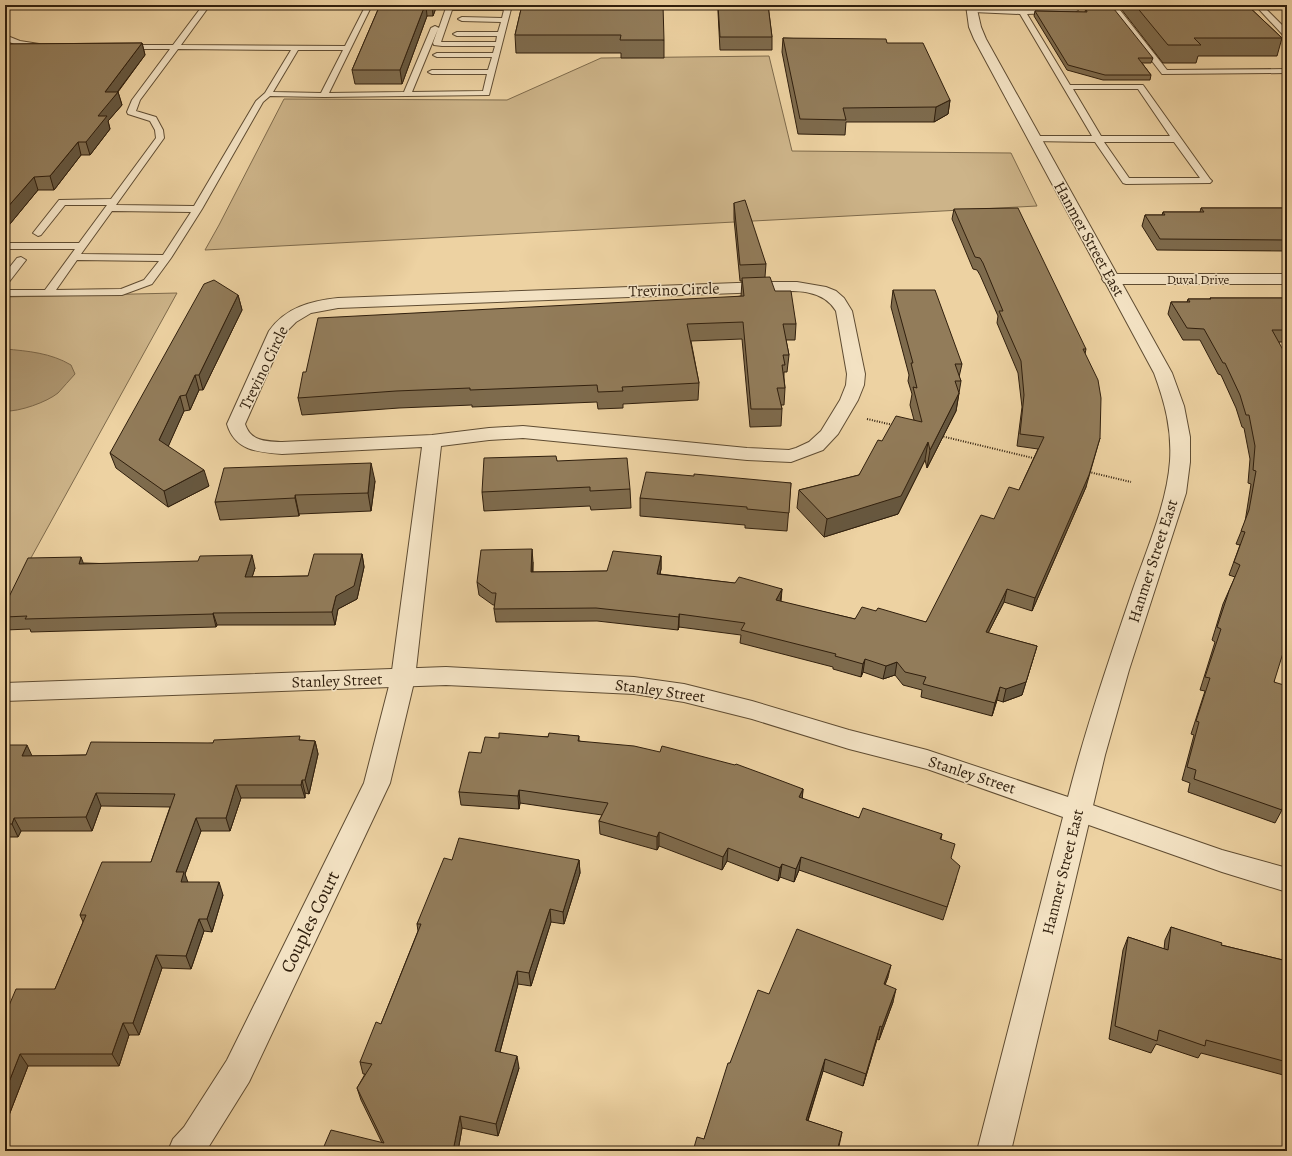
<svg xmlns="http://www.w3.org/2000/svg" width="1292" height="1156" viewBox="0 0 1292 1156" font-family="Alegreya,serif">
<rect width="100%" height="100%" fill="#edd2a2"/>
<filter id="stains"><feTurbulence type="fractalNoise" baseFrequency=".005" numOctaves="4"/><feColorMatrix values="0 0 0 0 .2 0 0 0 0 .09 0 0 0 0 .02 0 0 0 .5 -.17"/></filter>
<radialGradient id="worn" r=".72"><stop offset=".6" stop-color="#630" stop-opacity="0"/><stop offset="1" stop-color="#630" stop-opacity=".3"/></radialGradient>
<path fill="#cdb489" stroke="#7e6a4b" d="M 769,56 L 792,151 L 1011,153 L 1037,206 L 205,250 L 219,225 L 284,99 L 507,100 L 601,58 Z
M 177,293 L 5,605 L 5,297 Z"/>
<path fill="#ad956f" stroke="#7b6648" d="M 5,349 C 28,351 51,353 71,365 L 75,374 C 69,380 64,387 58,393 C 47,402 19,412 5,411 Z"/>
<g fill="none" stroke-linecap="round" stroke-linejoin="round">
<g stroke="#5f4c32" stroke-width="2">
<path id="service" d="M 203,5 L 210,5 L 181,45 L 345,46 L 366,5 L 372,5 L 329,93 L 404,92 L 431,28 L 435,26 L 439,28 L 447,5 L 512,5 L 489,95 L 324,97 L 270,96 L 263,102 L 202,209 L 171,258 L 152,284 L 122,295 L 5,296 L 5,290 L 45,290 L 75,249 L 5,249 L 5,243 L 79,243 L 107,205 L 65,205 L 41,235 L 38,236 L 33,233 L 59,200 L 111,199 L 156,138 L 155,130 L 150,121 L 128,114 L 127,112 L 132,100 L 170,49 L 125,49 L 121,47 L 125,45 L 173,45 ZM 452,10 L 504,10 L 502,18 L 462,17 L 458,19 L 462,21 L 501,22 L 498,32 L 457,32 L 453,34 L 457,36 L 497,36 L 496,42 L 441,42 ZM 438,29 L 433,43 L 434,45 L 442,46 L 495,46 L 493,53 L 437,53 L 433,55 L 437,57 L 492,57 L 488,70 L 432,70 L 428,72 L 432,74 L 487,74 L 483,91 L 412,92 ZM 178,49 L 291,50 L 265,93 L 256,101 L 194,206 L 116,205 L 164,138 L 163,130 L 156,117 L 136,111 L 140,100 ZM 298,50 L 343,50 L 321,93 L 273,92 ZM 112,211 L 191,212 L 163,255 L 81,254 ZM 77,260 L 159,261 L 144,280 L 121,289 L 56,290 Z
M 1018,5 L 1024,5 L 1025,10 L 1070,8 L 1069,5 L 1075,5 L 1078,10 L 1075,12 L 1027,14 L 1070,85 L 1143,85 L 1210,179 L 1212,181 L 1210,183 L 1126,184 L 1123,183 L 1095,142 L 1030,141 L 1029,139 L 1030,137 L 1033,136 L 1092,136 L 1020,14 L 973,12 L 970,10 L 973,8 L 1018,10 ZM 1073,89 L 1138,89 L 1170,136 L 1101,136 ZM 1104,142 L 1174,142 L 1200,178 L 1129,178 Z
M 1109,5 L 1116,5 L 1167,70 L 1287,69 L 1287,73 L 1162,74 Z
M 1255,5 L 1262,5 L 1287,30 L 1287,36 L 1284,36 Z
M 5,35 L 20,41 L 39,44 L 43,46 C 35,52 13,44 5,40 Z
M 21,257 L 26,260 L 9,282 L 5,283 L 5,273 L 17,258 Z"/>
</g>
<g stroke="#5f4c32" stroke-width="2">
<path id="minor" d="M 1110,274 L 1287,274 L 1287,284 L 1110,284 L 1104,282 L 1102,279 L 1104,276 Z
M 764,282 L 797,282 L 826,287 L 836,291 L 844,298 L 852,311 L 865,374 L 864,385 L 858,400 L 838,434 L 823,450 L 791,462 L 747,460 L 523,438 L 489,440 L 441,446 L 415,678 L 390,783 L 249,1082 L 206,1151 L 168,1151 L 173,1139 L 184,1127 L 227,1060 L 364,783 L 391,678 L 422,447 L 282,454 C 258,452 235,451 227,424 L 269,331 C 286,307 311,301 338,298 ZM 764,292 C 789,291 821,286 836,311 L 847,374 L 846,385 L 840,400 L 821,431 L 809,442 L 796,448 L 789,450 L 747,448 L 523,426 L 489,428 L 432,435 L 282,442 C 266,441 251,442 245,424 L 286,332 L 296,322 L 311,313 L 338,308 Z
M 1078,800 L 1222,850 L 1287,868 L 1287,892 L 1222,872 L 1069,818 L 1065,811 L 1069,804 Z"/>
</g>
<g stroke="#5f4c32" stroke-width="2">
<path id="tertiary" d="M 966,5 L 976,5 L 981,27 L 986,39 L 1172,373 L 1184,406 L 1190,437 L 1190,462 L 1186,493 L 1129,670 L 1105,755 L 1011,1151 L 977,1151 L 1063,817 L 927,769 L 849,749 L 752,719 L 684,702 L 634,694 L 446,685 L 5,701 L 5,683 L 446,667 L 634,677 L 684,684 L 752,701 L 849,730 L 927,750 L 1068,797 C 1086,727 1109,660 1132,592 C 1146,551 1167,504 1170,461 C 1172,429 1165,403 1154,373 L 974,39 L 969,27 Z"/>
</g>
<path stroke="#301f0d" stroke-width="2" stroke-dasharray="1 1.5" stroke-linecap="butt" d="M 867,419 L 893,425
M 941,436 L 1037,459
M 1089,472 L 1131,482"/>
<use href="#service" fill="#f3e2c3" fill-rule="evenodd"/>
<use href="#minor" fill="#f3e2c3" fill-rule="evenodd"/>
<use href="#tertiary" fill="#f3e2c3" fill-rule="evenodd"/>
</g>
<path fill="#7e6b4d" stroke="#301f0d" d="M 380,5 L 437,5 L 433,16 L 427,16 L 402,84 L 355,84 L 352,70 Z
M 522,5 L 664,40 L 664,58 L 621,58 L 621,53 L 516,53 L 515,35 Z
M 718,5 L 768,5 L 772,37 L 772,50 L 720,50 L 718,12 Z
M 1118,5 L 1247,5 L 1282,38 L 1277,56 L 1198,56 L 1196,63 L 1163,63 Z
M 1086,8 L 1153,58 L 1151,63 L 1142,63 L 1151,75 L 1150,80 L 1103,80 L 1067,70 L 1034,16 L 1035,11 L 1085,12 Z
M 783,38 L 887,43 L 950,100 L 948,114 L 934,122 L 846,122 L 845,135 L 798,134 L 782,52 Z
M 142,43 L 145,55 L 118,92 L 122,105 L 108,121 L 110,129 L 90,155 L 81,155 L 54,190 L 38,190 L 5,230 L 5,44 Z
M 734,203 L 766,264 L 765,277 L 796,324 L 795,340 L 786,340 L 789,355 L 787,372 L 784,372 L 784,378 L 785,388 L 784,405 L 781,405 L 782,409 L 781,426 L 750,427 L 742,339 L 691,341 L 699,383 L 698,400 L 623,404 L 623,408 L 598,409 L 597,402 L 472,407 L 472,405 L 399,408 L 302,415 L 298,398 L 306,372 L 741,296 L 742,281 L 740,281 L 734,219 Z
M 1201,208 L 1287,208 L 1287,251 L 1157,250 L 1142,226 L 1145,215 L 1162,215 L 1163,212 L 1200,212 Z
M 954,209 L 1086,349 L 1085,354 L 1086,487 L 1032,611 L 1004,602 L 988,633 L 1037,646 L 1022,695 L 1003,702 L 997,700 L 992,716 L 921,697 L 922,690 L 903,685 L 895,675 L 883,679 L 863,672 L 861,677 L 833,669 L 833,667 L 740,643 L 741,635 L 679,627 L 678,630 L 597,621 L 496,622 L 494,609 L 495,605 L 493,605 L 479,595 L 477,582 L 533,562 L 533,572 L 607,571 L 661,556 L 661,569 L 660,574 L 782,589 L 781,602 L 855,619 L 876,611 L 926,622 L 994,519 L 1019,490 L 1038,449 L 1017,446 L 1022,407 L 1018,373 L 997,323 L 998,316 L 980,275 L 977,270 L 973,269 L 952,219 Z
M 893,290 L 962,364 L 959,377 L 961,381 L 956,411 L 927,468 L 925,460 L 898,514 L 824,537 L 797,508 L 799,490 L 859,475 L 882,441 L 914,420 L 910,405 L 912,394 L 908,381 L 909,375 L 891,307 Z
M 238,295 L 242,310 L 203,390 L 199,390 L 190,410 L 184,411 L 168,446 L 209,486 L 168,507 L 116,468 L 110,453 Z
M 1210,298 L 1287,298 L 1287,342 L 1279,342 L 1274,682 L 1285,771 L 1282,810 L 1275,823 L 1188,792 L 1190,783 L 1182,780 L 1194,735 L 1191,734 L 1205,691 L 1200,690 L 1215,642 L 1212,640 L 1223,604 L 1235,577 L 1229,575 L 1240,545 L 1236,544 L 1245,522 L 1251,484 L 1248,483 L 1250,459 L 1244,428 L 1242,427 L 1236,408 L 1221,375 L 1218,374 L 1200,340 L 1183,340 L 1168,314 L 1171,302 L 1187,302 L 1188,299 L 1210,299 Z
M 557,461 L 630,489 L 631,508 L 591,510 L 590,506 L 484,511 L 482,492 Z
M 375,481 L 371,511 L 299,514 L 299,516 L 220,520 L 215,502 Z
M 791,483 L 787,531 L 745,528 L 745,525 L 640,516 L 640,498 Z
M 362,554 L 364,567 L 357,599 L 338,609 L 335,625 L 217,625 L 216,627 L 31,632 L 30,629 L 5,630 L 5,605 L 84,563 L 255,568 L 252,577 L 308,576 Z
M 579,736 L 579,741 L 803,789 L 802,799 L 859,818 L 942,834 L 941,839 L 951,859 L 956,879 L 943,920 L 799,870 L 794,882 L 780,877 L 778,881 L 727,861 L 722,870 L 659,846 L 657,850 L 600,834 L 599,821 L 602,815 L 520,803 L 519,809 L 461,805 L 459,792 L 481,753 L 499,738 Z
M 301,740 L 315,741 L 318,754 L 309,794 L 305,793 L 305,798 L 241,798 L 230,831 L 201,831 L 185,874 L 187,882 L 223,895 L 212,932 L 204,931 L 191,969 L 162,968 L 139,1035 L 129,1035 L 119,1066 L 28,1066 L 6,1123 L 5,1123 L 5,1015 L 55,989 L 83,922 L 80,915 L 151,862 L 170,807 L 101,806 L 92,831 L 21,831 L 18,837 L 5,837 L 5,745 L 32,756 L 86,755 L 213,743 Z
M 452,860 L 579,860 L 580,873 L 564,924 L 551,922 L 531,986 L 518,984 L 500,1052 L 519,1068 L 498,1136 L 462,1128 L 458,1151 L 322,1151 L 382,1143 L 361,1100 L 357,1088 L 365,1074 L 363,1074 L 360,1062 L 381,1024 L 418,931 L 417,924 Z
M 1171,927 L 1221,945 L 1287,961 L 1287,1076 L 1201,1053 L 1198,1058 L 1156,1044 L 1151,1053 L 1109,1039 L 1123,950 L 1128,937 L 1164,949 L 1165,940 Z
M 888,977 L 885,984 L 893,1002 L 879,1040 L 877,1039 L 863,1086 L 823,1071 L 808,1121 L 842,1132 L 838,1151 L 693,1151 L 704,1139 L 730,1063 L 769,994 Z"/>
<path fill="#66573f" stroke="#301f0d" d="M 425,5 L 426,5 L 427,16 L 402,84 L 400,70 Z
M 432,5 L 437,5 L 433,16 Z
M 142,43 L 145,55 L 112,99 L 118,92 L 122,105 L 108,121 L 110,129 L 90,155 L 86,142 L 98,116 L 105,92 Z
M 950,100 L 948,114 L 934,122 L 936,107 Z
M 78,142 L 81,155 L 54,190 L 50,176 Z
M 34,177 L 38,190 L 5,230 L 5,210 Z
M 238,295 L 242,310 L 203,390 L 199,375 Z
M 195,375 L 199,390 L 190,410 L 186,395 Z
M 959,393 L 956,411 L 927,468 L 930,450 Z
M 180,396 L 184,411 L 164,456 L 159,440 Z
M 1100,438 L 1086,487 L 1032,611 L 1035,598 Z
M 928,442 L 925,460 L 898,514 L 824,537 L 827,519 Z
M 371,463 L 375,481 L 371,511 L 368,493 Z
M 204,470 L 209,486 L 168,507 L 164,491 Z
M 295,495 L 299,514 L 299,516 L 295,498 Z
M 532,549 L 533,562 L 532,585 L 531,572 Z
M 362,554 L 364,567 L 357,599 L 338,609 L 335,625 L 332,612 L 336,596 Z
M 252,555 L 255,568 L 248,590 L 245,577 Z
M 661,556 L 661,569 L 657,586 L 657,574 Z
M 81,557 L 86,570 L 79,564 Z
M 782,589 L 780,602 L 776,600 Z
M 1007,589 L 1004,602 L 982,645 L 986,632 Z
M 213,613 L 217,625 L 216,627 L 213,614 Z
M 679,614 L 679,627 L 678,630 L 679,617 Z
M 1037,646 L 1022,695 L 1003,702 L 1006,689 Z
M 865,659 L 863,672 L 861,677 L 863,664 Z
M 897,662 L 895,675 L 883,679 L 886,666 Z
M 1000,687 L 997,700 L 992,716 L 995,703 Z
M 315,741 L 318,754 L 309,794 L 305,780 Z
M 27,745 L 33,758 L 22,756 Z
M 302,780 L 305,793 L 305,798 L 301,785 Z
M 236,785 L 241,798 L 230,831 L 226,818 Z
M 803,789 L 802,802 L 799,797 Z
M 519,790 L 520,803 L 519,809 L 518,796 Z
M 96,793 L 101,806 L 92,831 L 86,817 Z
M 14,818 L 21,831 L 18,837 L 12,824 Z
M 196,818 L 201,831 L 185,874 L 189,885 L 186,895 L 176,872 Z
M 659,832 L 659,846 L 657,850 L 657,837 Z
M 728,848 L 727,861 L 722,870 L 723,857 Z
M 801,857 L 799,870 L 794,882 L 796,869 Z
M 579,860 L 580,873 L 564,924 L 563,912 Z
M 782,864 L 780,877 L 778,881 L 780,868 Z
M 219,882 L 223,895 L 212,932 L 207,919 Z
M 550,909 L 551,922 L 531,986 L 529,973 Z
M 199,919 L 204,931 L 191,969 L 186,956 Z
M 156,955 L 162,968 L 139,1035 L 133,1023 Z
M 891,965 L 888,977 L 881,996 L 884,984 Z
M 517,971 L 518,984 L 497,1063 L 495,1051 Z
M 896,989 L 893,1002 L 879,1040 L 882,1027 Z
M 123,1023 L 129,1035 L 119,1066 L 112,1054 Z
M 880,1026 L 877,1039 L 863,1086 L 866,1074 Z
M 20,1054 L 28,1066 L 6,1123 L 5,1122 L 5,1092 Z
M 517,1056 L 519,1068 L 498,1136 L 496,1124 Z
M 825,1059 L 823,1071 L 804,1132 L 806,1120 Z
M 460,1116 L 462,1128 L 458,1151 L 453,1151 Z"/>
<path fill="#927c5a" stroke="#301f0d" d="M 380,5 L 425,5 L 400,70 L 352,70 Z
M 522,5 L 663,5 L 664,40 L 620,40 L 621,35 L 515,35 Z
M 718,5 L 768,5 L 772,37 L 720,37 Z
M 1135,5 L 1247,5 L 1282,38 L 1194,38 L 1201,45 L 1168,45 Z
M 1086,8 L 1114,9 L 1153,58 L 1138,58 L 1151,75 L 1105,75 L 1068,65 L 1035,11 L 1087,12 Z
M 783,38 L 886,39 L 887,43 L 923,43 L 950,100 L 936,107 L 843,108 L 846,120 L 800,119 Z
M 142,43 L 105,92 L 118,92 L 98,116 L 107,116 L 86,142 L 78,142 L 50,176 L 34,177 L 5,210 L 5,44 Z
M 745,200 L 766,264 L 740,265 L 734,203 Z
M 1018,208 L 1086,349 L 1083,349 L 1098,380 L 1101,398 L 1100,438 L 1089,475 L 1035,598 L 1007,589 L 986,632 L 1037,646 L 1026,682 L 1006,689 L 1000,687 L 995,703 L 923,684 L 926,677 L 905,672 L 897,662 L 886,666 L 865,659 L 863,664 L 835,656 L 836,654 L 741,630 L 745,623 L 679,614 L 679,617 L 596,608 L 494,609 L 496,593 L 492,593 L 477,582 L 481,550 L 532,549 L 531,572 L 607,571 L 613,551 L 661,556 L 657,574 L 735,583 L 739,577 L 782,589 L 776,600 L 855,619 L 862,607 L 876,611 L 878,608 L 926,622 L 981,515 L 994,519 L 1009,487 L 1019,490 L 1044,437 L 1020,434 L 1024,395 L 1021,361 L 999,311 L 1003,311 L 983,263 L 980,258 L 975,257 L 954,209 Z
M 1201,208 L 1287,208 L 1287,240 L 1160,239 L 1145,215 L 1165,215 L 1163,212 L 1204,212 Z
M 770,277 L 775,291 L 791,291 L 796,324 L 783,324 L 789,355 L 783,355 L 785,365 L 782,365 L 785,388 L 777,388 L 782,409 L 751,409 L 743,322 L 687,324 L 699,383 L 622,387 L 623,391 L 598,392 L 597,385 L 470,390 L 470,388 L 396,391 L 298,398 L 303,372 L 306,372 L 318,318 L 744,296 L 742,278 Z
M 214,280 L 238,295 L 199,375 L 195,375 L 186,395 L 180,396 L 159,440 L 204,470 L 164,491 L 110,453 L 204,284 Z
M 893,290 L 935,290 L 962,364 L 955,364 L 961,381 L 955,381 L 959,393 L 930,450 L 928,442 L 901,496 L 827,519 L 799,490 L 859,475 L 878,440 L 882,441 L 896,416 L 922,422 L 913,387 L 917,388 L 911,363 L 913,363 Z
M 1210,298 L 1287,298 L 1287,330 L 1272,330 L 1287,357 L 1287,640 L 1274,682 L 1287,686 L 1287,763 L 1285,771 L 1287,772 L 1287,785 L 1282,810 L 1194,779 L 1196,770 L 1187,767 L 1199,722 L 1196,721 L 1210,678 L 1205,677 L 1221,629 L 1217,627 L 1229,591 L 1240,565 L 1234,562 L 1245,532 L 1241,531 L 1249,510 L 1256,471 L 1253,470 L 1255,446 L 1249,415 L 1246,415 L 1240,395 L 1225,363 L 1223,363 L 1204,329 L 1187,328 L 1171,302 L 1190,302 L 1188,299 L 1211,299 Z
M 556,456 L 557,461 L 627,458 L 630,489 L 590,491 L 590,487 L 482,492 L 484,458 Z
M 371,463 L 368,493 L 295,495 L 295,498 L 215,502 L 224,468 Z
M 646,472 L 694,476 L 694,474 L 791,483 L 789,513 L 747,509 L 747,507 L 640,498 Z
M 314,554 L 362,554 L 354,586 L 336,596 L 332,612 L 213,613 L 213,614 L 25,619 L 27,616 L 5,617 L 5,605 L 28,558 L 81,557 L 79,564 L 198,561 L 200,556 L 252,555 L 245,577 L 308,576 Z
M 499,733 L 548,737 L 549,733 L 579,736 L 578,741 L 634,746 L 660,752 L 662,746 L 735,765 L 736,764 L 766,775 L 803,789 L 799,797 L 859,818 L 863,808 L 942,834 L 940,839 L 955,844 L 951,858 L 960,866 L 947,907 L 801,857 L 796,869 L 782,864 L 780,868 L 728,848 L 723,857 L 659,832 L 657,837 L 599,821 L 608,803 L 519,790 L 518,796 L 459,792 L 469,752 L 481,753 L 485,737 L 499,738 Z
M 300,736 L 299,740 L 315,741 L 305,780 L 302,780 L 301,785 L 236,785 L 226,818 L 196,818 L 176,872 L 184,872 L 181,882 L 219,882 L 207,919 L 199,919 L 186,956 L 156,955 L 133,1023 L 123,1023 L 112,1054 L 20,1054 L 5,1092 L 5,1015 L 16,989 L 55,989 L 86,915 L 80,915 L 102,862 L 151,862 L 175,794 L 96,793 L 86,817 L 14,818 L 12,824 L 5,824 L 5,745 L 27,745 L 22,756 L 86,755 L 91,742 L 213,743 L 214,740 Z
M 459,838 L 579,860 L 563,912 L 550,909 L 529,973 L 517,971 L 495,1051 L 517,1056 L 496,1124 L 460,1116 L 453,1151 L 322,1151 L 331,1130 L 384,1143 L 357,1088 L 372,1064 L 360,1062 L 376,1022 L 381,1024 L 421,924 L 417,924 L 444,858 L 452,860 Z
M 1171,927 L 1222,943 L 1221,945 L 1287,961 L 1287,1062 L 1206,1040 L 1205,1046 L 1159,1030 L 1157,1041 L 1115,1026 L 1128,937 L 1168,950 Z
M 797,929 L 891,965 L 884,984 L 896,989 L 882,1027 L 880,1026 L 866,1074 L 825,1059 L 806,1120 L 842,1132 L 837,1151 L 693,1151 L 697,1137 L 704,1139 L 728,1063 L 730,1063 L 758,990 L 769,994 Z"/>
<g text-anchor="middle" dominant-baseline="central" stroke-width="3" stroke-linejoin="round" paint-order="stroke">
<g font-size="13" fill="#301f0d" stroke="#f3e2c3">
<text x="1198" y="279">Duval Drive</text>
</g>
<g font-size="16" fill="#301f0d" stroke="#f3e2c3">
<text transform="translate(1089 239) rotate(61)">Hanmer Street East</text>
<text transform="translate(674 290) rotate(-2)">Trevino Circle</text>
<text transform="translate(264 368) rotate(-64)">Trevino Circle</text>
<text transform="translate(1153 561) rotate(-72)">Hanmer Street East</text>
<text transform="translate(337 681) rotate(-2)">Stanley Street</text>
<text transform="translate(660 691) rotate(8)">Stanley Street</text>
<text transform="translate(972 775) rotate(18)">Stanley Street</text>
<text transform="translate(1063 872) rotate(-76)">Hanmer Street East</text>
</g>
<g font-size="19" fill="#301f0d" stroke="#f3e2c3">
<text transform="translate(310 922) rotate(-64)">Couples Court</text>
</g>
</g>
<rect width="1292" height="1156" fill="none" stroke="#edd2a2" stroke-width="20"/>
<rect x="6" y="6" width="1280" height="1144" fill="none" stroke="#301f0d" stroke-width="2"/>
<rect x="10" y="10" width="1272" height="1136" fill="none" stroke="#301f0d"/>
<rect width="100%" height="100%" filter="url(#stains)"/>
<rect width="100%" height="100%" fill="url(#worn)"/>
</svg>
